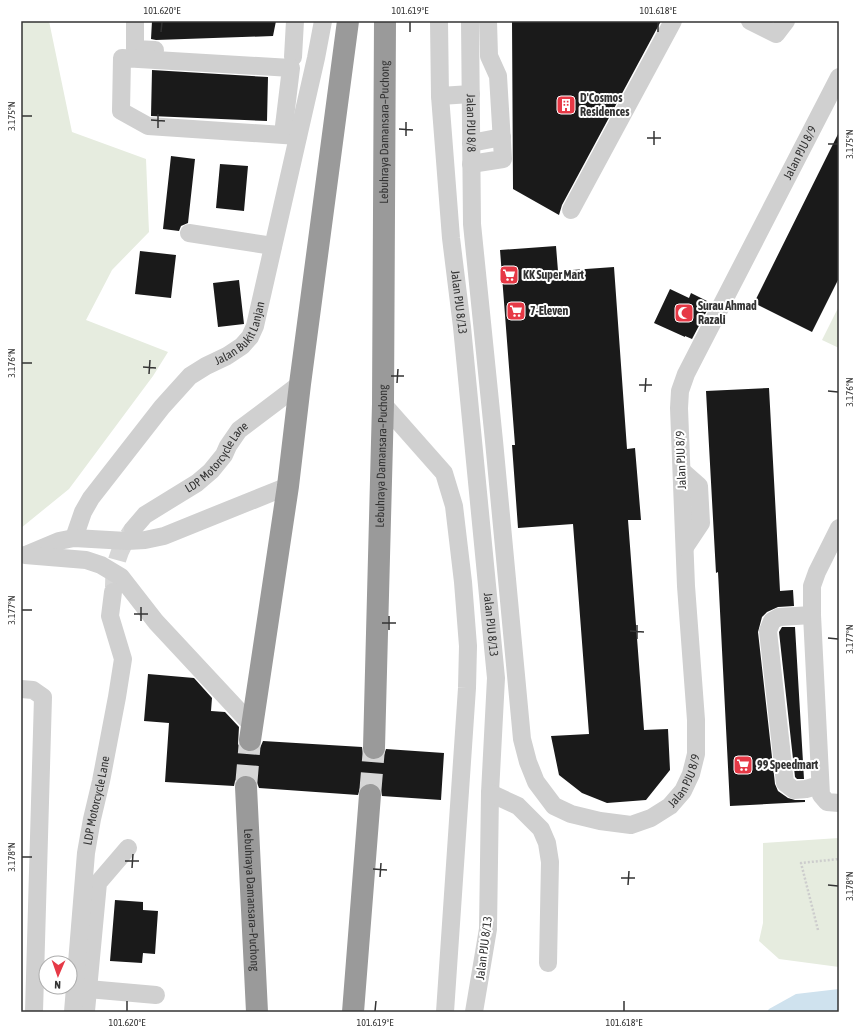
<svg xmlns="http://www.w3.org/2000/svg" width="860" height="1033" viewBox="0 0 860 1033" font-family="'Asap Condensed',sans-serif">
<rect width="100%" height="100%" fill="#fff"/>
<path fill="#e6ecdf" d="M 21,21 L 49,21 L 72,132 L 146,159 L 149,232 L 112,270 L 86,320 L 168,352 L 153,376 L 69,489 L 21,528 Z
M 839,306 L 839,348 L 822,340 Z
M 839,838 L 839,967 L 779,959 L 759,941 L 763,923 L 763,843 Z"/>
<path fill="#cfe2ee" d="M 839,989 L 839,1012 L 767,1012 L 769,1009 L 796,994 Z"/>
<path fill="#1a1a1a" d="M 152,21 L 276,21 L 273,36 L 156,40 L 151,39 Z
M 512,21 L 661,21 L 562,205 L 559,215 L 513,189 Z
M 152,70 L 268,77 L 267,121 L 151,116 Z
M 839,132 L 839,278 L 812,332 L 754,303 Z
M 171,156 L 195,159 L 188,223 L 181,226 L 179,231 L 163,229 Z
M 220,164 L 248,166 L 244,211 L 216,208 Z
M 556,246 L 558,271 L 614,267 L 627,449 L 635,448 L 641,520 L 628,520 L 644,730 L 668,729 L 670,770 L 646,800 L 607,803 L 582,793 L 559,775 L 551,736 L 589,734 L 573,524 L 518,528 L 512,445 L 515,445 L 500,250 Z
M 140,251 L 176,255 L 171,298 L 135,294 Z
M 239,280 L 244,324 L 218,327 L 213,283 Z
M 670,289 L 689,298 L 691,293 L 711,303 L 692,339 L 685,336 L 685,337 L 654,323 Z
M 769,388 L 780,591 L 793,590 L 794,606 L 778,607 L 767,612 L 762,617 L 758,632 L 775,784 L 778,791 L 788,798 L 795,800 L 805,800 L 805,802 L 730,806 L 718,572 L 716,573 L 706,391 Z
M 782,627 L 795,627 L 804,779 L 797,779 L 795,777 L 779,632 Z
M 148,674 L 194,678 L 212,698 L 211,711 L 225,712 L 239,727 L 238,744 L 242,750 L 248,752 L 254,752 L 260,748 L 263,741 L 362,747 L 363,754 L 367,758 L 373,760 L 380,759 L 384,755 L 386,749 L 444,753 L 441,800 L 382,796 L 381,790 L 377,785 L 371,783 L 364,784 L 360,788 L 358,795 L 259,788 L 256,780 L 251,776 L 246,775 L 239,777 L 235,781 L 234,786 L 165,782 L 169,723 L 144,721 Z
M 115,900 L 143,902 L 143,910 L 158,911 L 155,954 L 143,953 L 142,963 L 110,961 Z"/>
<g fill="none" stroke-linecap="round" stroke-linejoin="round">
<path stroke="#d6d6d6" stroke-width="18" stroke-dasharray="18 9" stroke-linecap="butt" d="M 114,587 C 114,562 119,549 133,529"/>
<path stroke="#d6d6d6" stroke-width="22" stroke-dasharray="22 11" stroke-linecap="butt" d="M 246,787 L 250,740
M 370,795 L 374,748"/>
<path stroke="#cdcdcd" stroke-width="2.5" stroke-dasharray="2 2" stroke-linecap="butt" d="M 818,930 L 801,863 L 839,859"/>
<g stroke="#d0d0d0" stroke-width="18">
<path d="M 135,21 L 135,49 L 155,50"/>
<path id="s1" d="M 439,21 L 440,96 L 451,238 L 462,327 L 496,678 L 490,793 L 488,929 L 474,1012"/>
<path id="s2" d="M 470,21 L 472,224 L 494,441 L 522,739 L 528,762 L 536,782 L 554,806 L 571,814 L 600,821 L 631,825 L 651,818 L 670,806 L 683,791 L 691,774 L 696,754 L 696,720 L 686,586 L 679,408 L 680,391 L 686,374 L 839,77"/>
<path d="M 750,21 L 776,34 L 786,21"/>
<path d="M 293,57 L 295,21"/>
<path d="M 440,96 L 471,94"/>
<path d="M 283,134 L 291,68 L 122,58 L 121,111 L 148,126 L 298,136"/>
<path d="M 471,143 L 502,137"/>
<path d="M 471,164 L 503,159 L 498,76 L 489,56 L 488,21"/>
<path d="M 571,210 L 673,21"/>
<path d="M 189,233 L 273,246"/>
<path d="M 383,404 L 444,473 L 454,506 L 463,582 L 468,646 L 467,688 L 445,1012"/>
<path d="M 682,471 L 699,486 L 701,523 L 685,547"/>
<path d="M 839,528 L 817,572 L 812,586 L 812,615 L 821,795 L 827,802 L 839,803"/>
<path id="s3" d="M 133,529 L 145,515 L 197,483 L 211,471 L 224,455 L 228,446 L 239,430 L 300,384"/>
<path id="s4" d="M 74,538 L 83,512 L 91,498 L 162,407 L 190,376 L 206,366 L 227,356 L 242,346 L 250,337 L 255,326 L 316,58 L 323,21"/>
<path d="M 28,554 L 59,541 L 74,538 L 127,541 L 145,540 L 164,536 L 288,486"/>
<path d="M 25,555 L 86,560 L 101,565 L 121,577 L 156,622 L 252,725"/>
<path d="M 812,615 L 779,617 L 772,621 L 768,631 L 785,783 L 794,790 L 806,789 L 820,785"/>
<path d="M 21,689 L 33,690 L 43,697 L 34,1012"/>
<path d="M 490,793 L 518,806 L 541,829 L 547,843 L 550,862 L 548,963"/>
<path d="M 88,989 L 156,995"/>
<path d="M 86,1011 L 98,883 L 128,848"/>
<path id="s5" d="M 73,1012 L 86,853 L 92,819 L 101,781 L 117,697 L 123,659 L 110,616 L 113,592"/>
</g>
<g stroke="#9a9a9a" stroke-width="22">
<path d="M 250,740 L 288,486 L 300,384 L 348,21"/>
<path id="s6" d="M 374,748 L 383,404 L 385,21"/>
<path id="s7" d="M 246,787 L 257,1012"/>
<path d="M 353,1012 L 370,795"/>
</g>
</g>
<path fill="none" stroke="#333" stroke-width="1.5" d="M 161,32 L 162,22M 410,32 L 410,22M 658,32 L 658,22M 22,116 L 32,116M 151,120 L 165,121M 158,128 L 158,114M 399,129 L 413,130M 406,136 L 406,122M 647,138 L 661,138M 828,144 L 838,144M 654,145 L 654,131M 22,363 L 32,363M 143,367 L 156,368M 149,374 L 150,360M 391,376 L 404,376M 397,383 L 398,369M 639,385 L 652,385M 828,391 L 838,392M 645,392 L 646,378M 22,610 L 32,610M 134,614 L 148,614M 141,621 L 141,607M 382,623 L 396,623M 389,630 L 389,616M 630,631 L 644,632M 828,638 L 838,639M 637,639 L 637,625M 22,857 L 32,857M 125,861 L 139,861M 132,868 L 133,854M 373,869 L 387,870M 380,877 L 381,863M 621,878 L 635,878M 628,885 L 629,871M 828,885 L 838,886M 127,1011 L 127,1001M 375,1011 L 376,1001M 624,1011 L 624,1001"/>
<defs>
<g id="building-square" transform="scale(1)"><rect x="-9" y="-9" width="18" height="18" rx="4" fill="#e63946" stroke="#fff"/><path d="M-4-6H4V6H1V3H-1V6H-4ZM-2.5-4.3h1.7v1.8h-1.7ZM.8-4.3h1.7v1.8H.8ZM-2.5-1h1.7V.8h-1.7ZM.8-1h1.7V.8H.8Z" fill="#fff"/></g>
<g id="supermarket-square" transform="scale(1)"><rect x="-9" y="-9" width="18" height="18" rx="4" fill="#e63946" stroke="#fff"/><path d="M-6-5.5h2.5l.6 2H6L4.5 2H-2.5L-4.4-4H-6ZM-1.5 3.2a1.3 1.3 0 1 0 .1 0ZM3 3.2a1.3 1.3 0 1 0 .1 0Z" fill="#fff"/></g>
<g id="mosque-square" transform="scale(1)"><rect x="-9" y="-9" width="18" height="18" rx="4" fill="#e63946" stroke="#fff"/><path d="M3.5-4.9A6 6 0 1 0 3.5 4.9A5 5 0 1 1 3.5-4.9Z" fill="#fff"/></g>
</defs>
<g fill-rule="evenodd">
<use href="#building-square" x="566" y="105"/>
<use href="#supermarket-square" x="509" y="275"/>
<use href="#supermarket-square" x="516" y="311"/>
<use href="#mosque-square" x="684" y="313"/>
<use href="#supermarket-square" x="743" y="765"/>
</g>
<g text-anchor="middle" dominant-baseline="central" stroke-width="4" stroke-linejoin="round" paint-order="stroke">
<g font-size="12" font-weight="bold" fill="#333" stroke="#fff" text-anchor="start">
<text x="580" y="98">D'Cosmos<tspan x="580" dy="14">Residences</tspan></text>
<text x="523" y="275">KK Super Mart</text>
<text x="698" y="306">Surau Ahmad<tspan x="698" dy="14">Razali</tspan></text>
<text x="530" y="311">7-Eleven</text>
<text x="757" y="765">99 Speedmart</text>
</g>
<g font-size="12" fill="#333" stroke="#fff">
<text stroke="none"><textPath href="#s2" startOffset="102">Jalan PJU 8/8</textPath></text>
<text stroke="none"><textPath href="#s6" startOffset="616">Lebuhraya Damansara–Puchong</textPath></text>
<text stroke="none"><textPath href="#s2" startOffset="1609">Jalan PJU 8/9</textPath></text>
<text stroke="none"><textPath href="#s1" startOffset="282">Jalan PJU 8/13</textPath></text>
<text stroke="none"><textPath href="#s4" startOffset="270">Jalan Bukit Lanjan</textPath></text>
<text stroke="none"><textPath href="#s3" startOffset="112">LDP Motorcycle Lane</textPath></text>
<text stroke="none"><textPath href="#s6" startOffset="292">Lebuhraya Damansara–Puchong</textPath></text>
<text transform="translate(681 460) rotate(-92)">Jalan PJU 8/9</text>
<text stroke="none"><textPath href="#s1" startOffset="606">Jalan PJU 8/13</textPath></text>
<text stroke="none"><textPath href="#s2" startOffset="949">Jalan PJU 8/9</textPath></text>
<text stroke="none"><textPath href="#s5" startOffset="213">LDP Motorcycle Lane</textPath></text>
<text stroke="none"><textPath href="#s7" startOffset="113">Lebuhraya Damansara–Puchong</textPath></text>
<text transform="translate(484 948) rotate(-83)">Jalan PJU 8/13</text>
</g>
</g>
<rect width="860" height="1033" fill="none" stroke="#ffffff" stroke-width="44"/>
<g transform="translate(58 975) rotate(182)"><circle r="19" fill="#ffffff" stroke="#adadad"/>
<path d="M0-3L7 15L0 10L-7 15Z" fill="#e63946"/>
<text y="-6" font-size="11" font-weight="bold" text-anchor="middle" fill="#333333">N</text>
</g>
<rect x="22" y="22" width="816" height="989" fill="none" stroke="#333" stroke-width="1.5"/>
<g font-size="10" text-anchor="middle" fill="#333">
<text x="162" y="14">101.620°E</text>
<text x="410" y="14">101.619°E</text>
<text x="658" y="14">101.618°E</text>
<text transform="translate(11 116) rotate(-90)" y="4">3.175°N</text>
<text transform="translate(849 144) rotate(-90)" y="4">3.175°N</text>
<text transform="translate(11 363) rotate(-90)" y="4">3.176°N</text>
<text transform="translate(849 392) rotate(-90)" y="4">3.176°N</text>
<text transform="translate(11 610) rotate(-90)" y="4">3.177°N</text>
<text transform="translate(849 639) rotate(-90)" y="4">3.177°N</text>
<text transform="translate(11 857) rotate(-90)" y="4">3.178°N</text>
<text transform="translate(849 886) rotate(-90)" y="4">3.178°N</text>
<text x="127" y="1026">101.620°E</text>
<text x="375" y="1026">101.619°E</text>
<text x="624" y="1026">101.618°E</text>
</g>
</svg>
